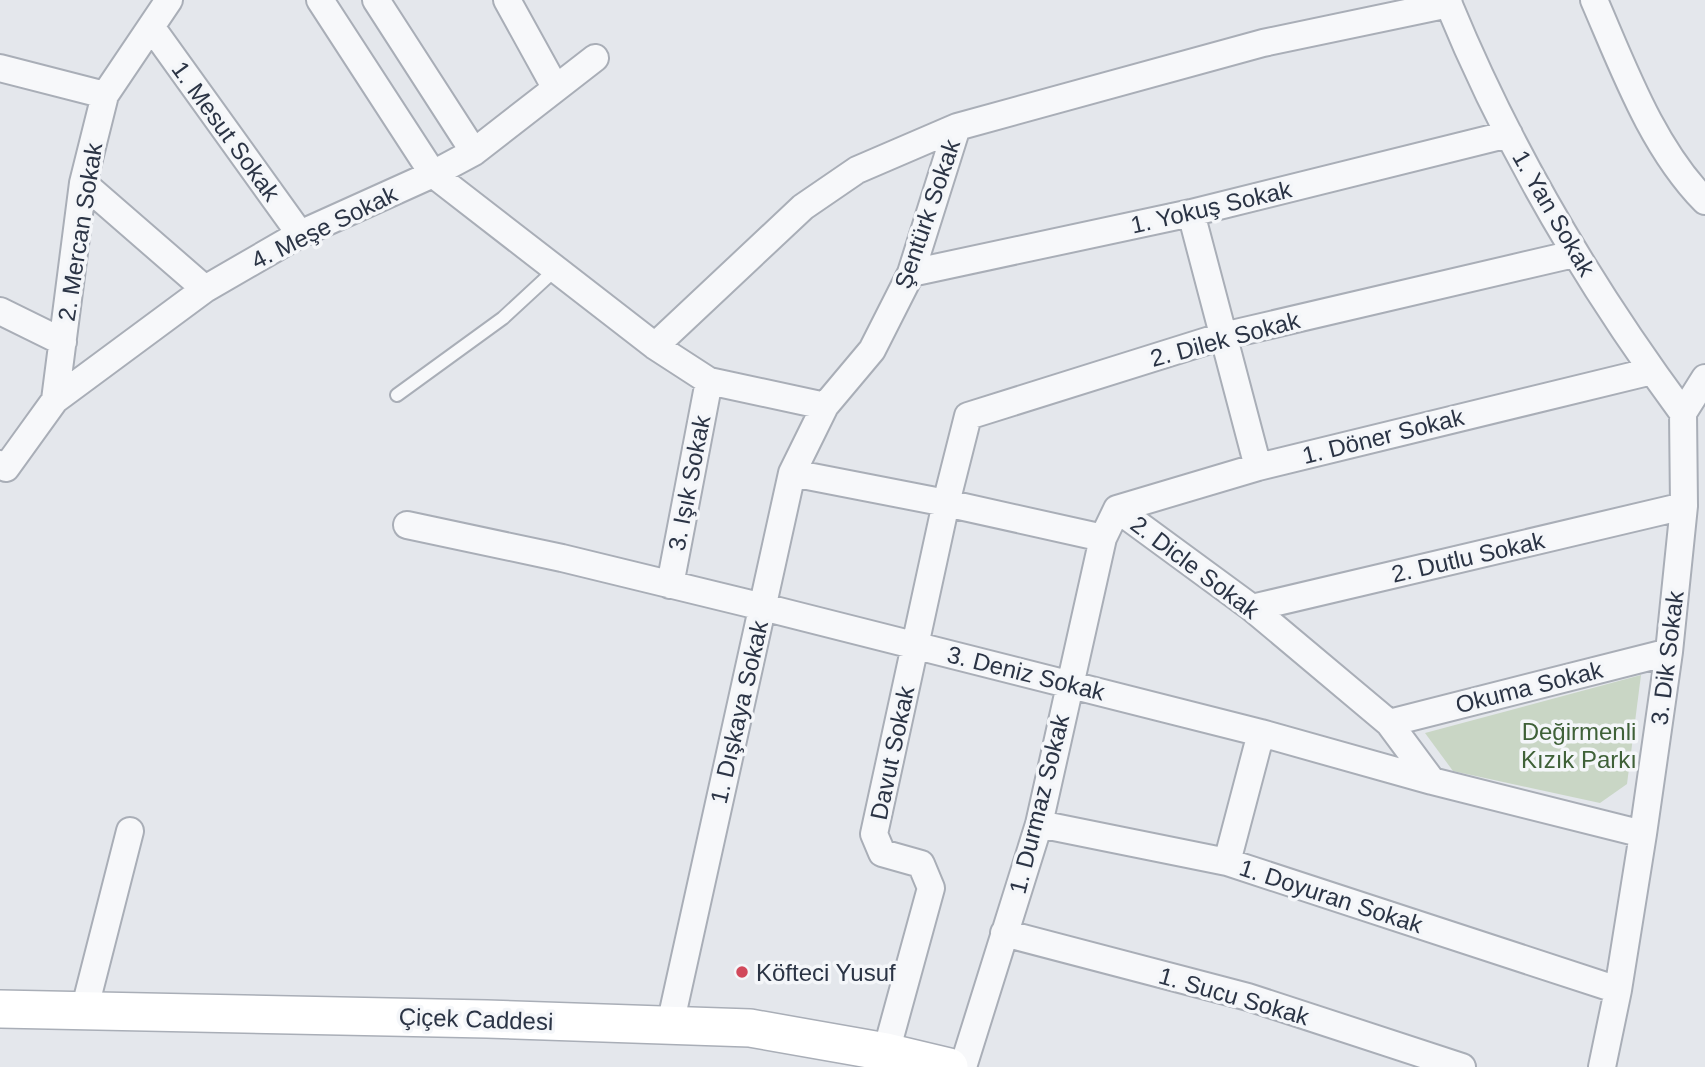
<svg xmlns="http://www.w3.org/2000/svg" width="1705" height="1067" viewBox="0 0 1705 1067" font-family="Helvetica,sans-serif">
<rect width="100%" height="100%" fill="#e4e7ec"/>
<path fill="#c9d6c5" d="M 1641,675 L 1627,784 L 1600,803 L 1453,771 L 1425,733 Z"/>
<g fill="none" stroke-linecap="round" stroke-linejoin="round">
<g stroke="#a9aeb7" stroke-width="16">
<path id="lane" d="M 397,395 L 503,318 L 556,269"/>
</g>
<g stroke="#a9aeb7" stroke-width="30">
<path id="street" d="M 320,0 L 433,174 L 655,346 L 709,381 L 825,406 L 872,350 L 911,273 L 957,127 L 1263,43 L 1449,4
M 376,0 L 474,152
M 507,0 L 555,87
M 1447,0 C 1507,147 1589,286 1683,413
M 1594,0 C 1624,69 1652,147 1705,201
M 152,28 L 300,234
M 0,68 L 105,95
M 83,183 L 205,289
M 1191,213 L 1258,467
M 911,273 L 1191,213 L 1509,134
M 0,311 L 63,342
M 655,346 L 803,207 L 857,170 L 957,127
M 55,400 L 205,289 L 300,234 L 433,174 L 474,152 L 595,58
M 0,464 L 6,468 L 55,400 L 83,183 L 105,95 L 169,0
M 792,473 L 946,503 L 1103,538 L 1117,509 L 1252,608 L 1389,723 L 1432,781
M 1117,509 L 1258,467 L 1652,371
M 407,525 L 562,558 L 763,607 L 1261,733 L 1432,781 L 1643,834
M 670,585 L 709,381
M 1252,608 L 1684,506
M 1389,723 L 1669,652
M 1039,824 L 1227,862 L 1618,990
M 1227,862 L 1261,733
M 1004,933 L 1248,997 L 1462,1067
M 84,1011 L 130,831
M 670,1025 L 792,473 L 825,406
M 886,1052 L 931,888 L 921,864 L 882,853 L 874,834 L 946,503 L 968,416 L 1223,336 L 1574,254
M 963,1067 L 1039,824 L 1103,538
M 1602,1067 L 1618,990 L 1643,834 L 1669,652 L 1684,506 L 1683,413 L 1705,378"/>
</g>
<g stroke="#a9aeb7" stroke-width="40">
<path id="secondary" d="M 0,1009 L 487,1019 L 750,1028 L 886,1052 L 949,1067"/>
</g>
<use href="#lane" stroke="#f7f8fa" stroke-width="12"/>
<use href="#street" stroke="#f7f8fa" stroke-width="26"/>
<use href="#secondary" stroke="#fff" stroke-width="37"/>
</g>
<circle fill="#d1495b" stroke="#f4f6f9" stroke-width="2.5" cx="742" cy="972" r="7"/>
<g text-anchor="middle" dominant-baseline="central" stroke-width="7" stroke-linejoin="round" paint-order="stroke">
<g font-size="24" fill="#2b3445" stroke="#f4f6f9">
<text transform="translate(226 131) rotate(54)">1. Mesut Sokak</text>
<text transform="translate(1211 207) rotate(-13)">1. Yokuş Sokak</text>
<text transform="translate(1554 213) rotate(60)">1. Yan Sokak</text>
<text transform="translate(927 214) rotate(-71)">Şentürk Sokak</text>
<text transform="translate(324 227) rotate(-26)">4. Meşe Sokak</text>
<text transform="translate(80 232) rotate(-81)">2. Mercan Sokak</text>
<text transform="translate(1225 339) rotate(-15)">2. Dilek Sokak</text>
<text transform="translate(1383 436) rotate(-14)">1. Döner Sokak</text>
<text transform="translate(689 483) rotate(-79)">3. Işık Sokak</text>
<text transform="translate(1468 557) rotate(-13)">2. Dutlu Sokak</text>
<text transform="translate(1195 567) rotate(37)">2. Dicle Sokak</text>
<text transform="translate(1667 658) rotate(-83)">3. Dik Sokak</text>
<text transform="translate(1026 673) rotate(14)">3. Deniz Sokak</text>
<text transform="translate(1529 687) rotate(-14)">Okuma Sokak</text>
<text transform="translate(739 712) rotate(-77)">1. Dışkaya Sokak</text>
<text transform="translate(892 753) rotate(-78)">Davut Sokak</text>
<text transform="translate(1039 804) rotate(-76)">1. Durmaz Sokak</text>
<text transform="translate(1331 896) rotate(18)">1. Doyuran Sokak</text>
<text transform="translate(1234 996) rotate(16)">1. Sucu Sokak</text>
<text transform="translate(476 1019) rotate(2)">Çiçek Caddesi</text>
</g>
<g font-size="24" fill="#3f6138" stroke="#f4f6f9">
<text x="1579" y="731">Değirmenli<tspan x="1579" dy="28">Kızık Parkı</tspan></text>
</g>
<g font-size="24" fill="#2b3445" stroke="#f4f6f9" text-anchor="start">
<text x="756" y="972">Köfteci Yusuf</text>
</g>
</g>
</svg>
